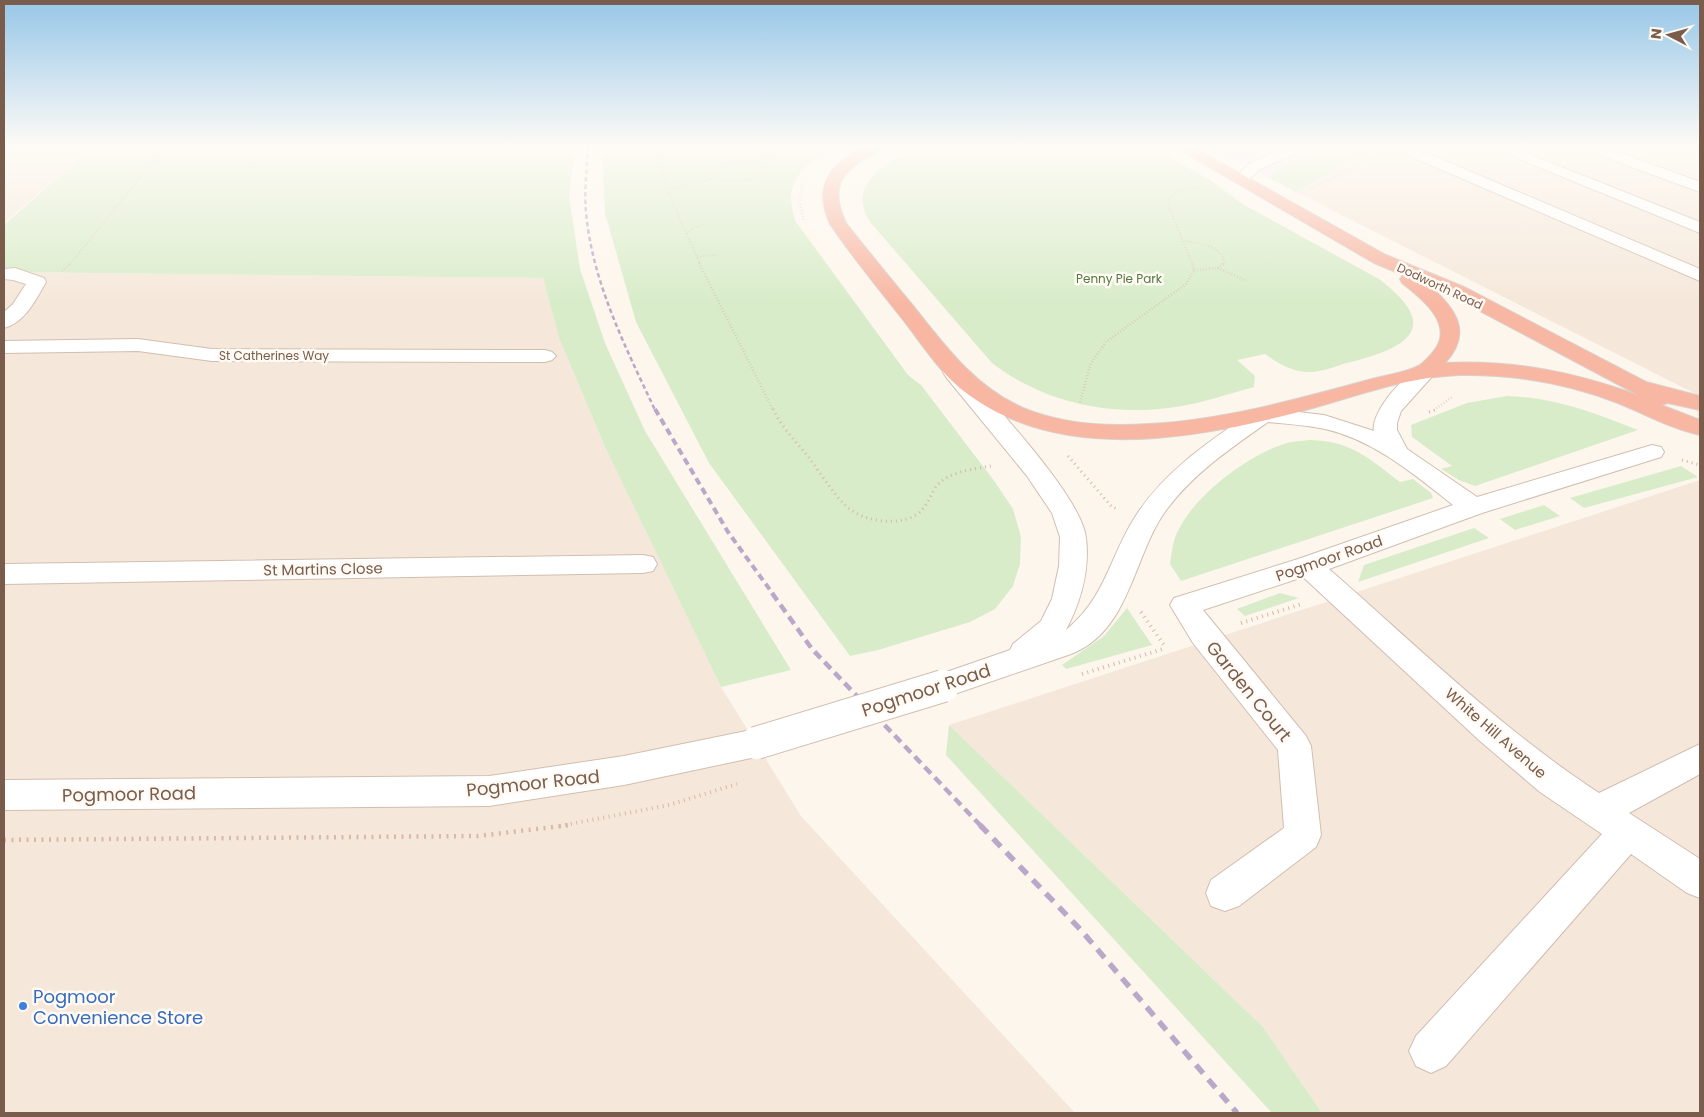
<svg xmlns="http://www.w3.org/2000/svg" width="1704" height="1117" viewBox="0 0 1704 1117" font-family="Poppins,sans-serif">
<rect width="100%" height="100%" fill="#fdf6ec"/>
<path fill="#f5e8da" d="M 4,147 L 144,147 L 134,153 L 89,150 L 4,223 Z
M 1386,147 L 1700,147 L 1700,454 L 1696,394 L 1296,192 L 1369,151 Z
M 4,272 L 543,278 L 559,338 L 605,447 L 721,687 L 801,816 L 1075,1113 L 4,1113 Z
M 1700,480 L 1700,1113 L 1322,1113 L 1263,1027 L 949,725 Z"/>
<path fill="#f3e8fa" d="M 1208,147 L 1386,147 L 1369,151 L 1296,192 Z"/>
<path fill="#d8ecc9" d="M 144,147 L 575,147 L 569,196 L 580,269 L 605,343 L 645,431 L 791,670 L 721,687 L 605,447 L 559,338 L 543,278 L 4,272 L 4,225 L 89,150 L 134,153 Z
M 602,147 L 835,147 C 803,165 781,183 796,222 L 908,375 L 921,385 L 995,482 L 1013,509 L 1021,537 L 1020,564 L 1013,586 L 995,609 L 970,622 L 878,650 L 850,656 L 709,463 L 636,322 L 605,213 Z
M 927,147 L 1151,147 L 1210,180 L 1244,205 L 1379,279 C 1441,326 1411,347 1351,362 C 1338,365 1323,372 1310,372 C 1292,372 1279,364 1265,354 L 1237,360 L 1255,376 L 1254,387 C 1228,394 1202,403 1176,407 C 1111,417 1044,403 992,363 L 871,223 C 869,219 865,214 864,209 C 854,175 901,154 927,147 Z
M 1324,147 L 1386,147 L 1369,151 L 1296,192 L 1269,178 L 1281,167 Z
M 1507,396 C 1555,397 1594,413 1638,430 L 1475,486 L 1459,480 L 1441,469 L 1452,466 L 1412,437 L 1411,425 L 1467,403 Z
M 1311,440 C 1351,441 1370,459 1400,482 L 1413,479 L 1431,493 L 1433,498 L 1181,581 L 1170,564 C 1171,557 1172,549 1174,541 C 1186,501 1246,456 1284,444 C 1292,441 1302,441 1311,440 Z
M 1681,466 L 1698,477 L 1584,508 L 1570,498 Z
M 1544,505 L 1560,516 L 1515,530 L 1500,519 Z
M 1474,528 L 1489,538 L 1358,582 L 1364,565 Z
M 1280,593 L 1299,598 L 1245,616 L 1237,609 Z
M 1127,608 L 1152,645 L 1066,669 L 1062,665 L 1104,636 Z
M 949,725 L 1263,1027 L 1322,1113 L 1272,1113 L 946,755 Z"/>
<g fill="none" stroke-linecap="round" stroke-linejoin="round">
<g stroke="#d1beb0" stroke-width="2">
<path id="minor" d="M 1205,147 L 1259,147 L 1257,150 C 1244,153 1215,157 1205,147 Z
M 1288,147 L 1309,147 L 1259,170 L 1246,182 L 1241,184 L 1233,179 L 1249,164 Z
M 1407,147 L 1415,148 L 1700,269 L 1700,281 L 1405,154 L 1403,151 Z
M 1490,147 L 1511,147 L 1700,222 L 1700,233 Z
M 1583,147 L 1605,147 L 1700,182 L 1700,192 L 1585,150 Z
M 1693,147 L 1700,147 L 1700,152 L 1695,151 Z
M 15,268 L 44,278 L 46,282 C 36,299 25,323 4,328 L 4,312 L 13,304 L 26,284 L 13,280 L 4,279 L 4,269 Z
M 138,339 L 212,349 L 545,350 L 552,352 L 556,356 L 552,360 L 545,362 L 212,361 L 138,351 L 4,353 L 4,341 Z
M 1426,365 L 1434,366 L 1437,371 L 1401,411 L 1397,423 L 1397,430 L 1407,449 L 1477,497 L 1652,445 L 1661,447 L 1664,452 L 1661,457 L 1482,513 L 1329,569 C 1416,645 1502,730 1599,793 L 1700,744 L 1700,774 L 1629,813 L 1700,859 L 1700,898 L 1687,893 L 1631,854 L 1446,1066 L 1431,1073 L 1416,1066 L 1409,1051 L 1416,1036 L 1602,834 L 1540,792 L 1480,741 L 1303,577 L 1203,610 L 1306,736 L 1311,746 L 1321,835 L 1316,847 L 1239,906 L 1225,911 L 1211,906 L 1206,893 L 1211,880 L 1284,828 L 1278,750 L 1193,643 L 1170,605 L 1174,598 L 1298,559 L 1453,505 C 1415,475 1374,440 1325,429 C 1306,425 1287,424 1268,422 C 1231,448 1194,473 1167,509 C 1133,554 1131,631 1071,654 L 943,698 L 932,695 L 927,686 L 932,677 L 1010,650 L 1013,644 L 1041,621 L 1052,599 L 1059,566 L 1060,537 L 1052,513 L 1027,476 L 946,377 L 943,372 L 946,367 L 954,366 L 962,367 C 992,403 1082,497 1086,538 C 1090,571 1081,601 1066,630 C 1106,597 1109,558 1135,517 C 1165,470 1210,441 1255,410 L 1263,408 L 1324,415 L 1374,431 C 1370,412 1408,369 1426,365 Z
M 643,555 L 653,557 L 657,564 L 653,571 L 643,573 L 4,584 L 4,564 Z
M 756,729 L 768,733 L 773,743 L 768,753 L 756,757 L 624,785 L 489,806 L 4,810 L 4,780 L 489,776 L 624,756 Z"/>
</g>
<g stroke="#dad1cd" stroke-width="2">
<path id="highway" d="M 865,147 L 885,147 C 881,152 874,154 868,157 C 838,174 831,191 846,223 C 868,251 891,279 914,307 C 946,347 974,386 1023,408 C 1061,424 1108,427 1149,424 C 1224,420 1299,399 1372,379 C 1383,376 1411,371 1420,365 C 1425,361 1432,354 1436,348 C 1453,322 1420,297 1402,283 L 1400,279 L 1403,275 L 1374,263 L 1175,147 L 1193,147 L 1386,255 L 1464,287 L 1646,382 L 1700,396 L 1700,410 L 1668,403 L 1661,405 L 1700,420 L 1700,435 C 1672,429 1645,414 1618,403 C 1566,383 1515,374 1459,375 C 1401,377 1344,401 1287,415 C 1186,440 1060,461 969,395 C 942,376 924,347 904,321 C 879,289 853,258 830,224 C 813,186 829,164 865,147 ZM 1430,286 L 1450,295 L 1640,396 C 1576,372 1514,360 1445,363 C 1473,333 1456,309 1430,286 Z"/>
</g>
<path stroke="#d9b8a5" stroke-width="2" stroke-dasharray="0.5 2.5" stroke-linecap="butt" d="M 664,147 L 657,151 L 667,190 L 700,264
M 902,153 L 918,147
M 711,179 C 730,181 754,185 765,166 L 764,162
M 803,181 L 799,200 L 804,220
M 1311,189 L 1375,157 L 1384,155
M 667,190 L 711,179 C 726,151 762,171 784,147
M 687,234 L 693,228 L 705,224
M 1185,241 C 1200,244 1223,245 1224,264
M 697,257 L 716,255
M 70,264 L 165,147
M 1192,264 L 1168,204 C 1172,189 1187,189 1200,187"/>
<path stroke="#d9b8a5" stroke-width="2.5" stroke-dasharray="0.5 2.5" stroke-linecap="butt" d="M 699,263 L 773,410
M 1218,268 L 1247,281
M 1194,270 L 1218,268 L 1224,263
M 62,271 L 71,263
M 1080,402 L 1091,363 L 1106,342 L 1186,284 L 1194,270 L 1192,263
M 1434,410 L 1452,397"/>
<path stroke="#d9b8a5" stroke-width="3" stroke-dasharray="1 4" stroke-linecap="butt" d="M 773,409 C 781,426 795,441 807,455 C 819,471 830,489 844,504 C 860,521 895,527 916,515 C 926,509 929,498 935,488 C 946,472 973,469 991,466
M 1429,412 L 1438,409
M 1068,456 L 1112,507 L 1118,509
M 1682,460 L 1700,465"/>
<path stroke="#d9b8a5" stroke-width="4" stroke-dasharray="1 4.5" stroke-linecap="butt" d="M 1141,612 L 1166,648
M 1241,623 L 1302,604
M 1082,674 L 1166,648
M 560,826 L 669,805 L 737,784"/>
<path stroke="#d9b8a5" stroke-width="4.5" stroke-dasharray="2 5.5" stroke-linecap="butt" d="M 4,840 L 478,836 L 570,825"/>
<use href="#minor" fill="#fff" fill-rule="evenodd"/>
<use href="#highway" fill="#f7b7a3" fill-rule="evenodd"/>
<path stroke="#b9a8c9" stroke-width="2.5" stroke-dasharray="4.5 3" stroke-linecap="butt" d="M 588,147 C 587,168 584,191 586,212 C 592,282 626,348 655,410"/>
<path stroke="#b9a8c9" stroke-width="4" stroke-dasharray="7 4.5" stroke-linecap="butt" d="M 655,409 L 728,532 L 773,594"/>
<path stroke="#b9a8c9" stroke-width="4.5" stroke-dasharray="9 5.5" stroke-linecap="butt" d="M 772,593 L 812,649 L 981,826"/>
<path stroke="#b9a8c9" stroke-width="5.5" stroke-dasharray="11 8" stroke-linecap="butt" d="M 980,825 L 1080,929 L 1237,1113"/>
<g stroke="#d1beb0" stroke-width="34" stroke-linecap="butt">
<path id="minor-bridge" d="M 756,743 L 943,686"/>
</g>
<use href="#minor-bridge" stroke="#fff" stroke-width="32"/>
</g>
<linearGradient id="sky" x2="0" y2="1"><stop stop-color="#97c7e8"/><stop offset="0.48" stop-color="#fefbf6"/><stop offset="1" stop-color="#fefbf6" stop-opacity="0"/></linearGradient>
<rect width="1704" height="304" fill="url(#sky)"/>
<circle fill="#3f7fe0" stroke="#fffaf3" stroke-width="2" cx="23" cy="1006" r="5"/>
<g text-anchor="middle" dominant-baseline="central" stroke-width="5" stroke-linejoin="round" paint-order="stroke">
<g font-size="12" fill="#537a41" stroke="#fffaf3">
<text x="1119" y="278">Penny Pie Park</text>
</g>
<g font-size="12" fill="#7a5c4d" stroke="#fffaf3">
<text transform="translate(1440 286) rotate(25)">Dodworth Road</text>
<text x="274" y="355">St Catherines Way</text>
</g>
<g font-size="15" fill="#7a5c4d" stroke="#fffaf3">
<text transform="translate(1329 558) rotate(-19)">Pogmoor Road</text>
<text transform="translate(323 569) rotate(-1)">St Martins Close</text>
<text transform="translate(1496 733) rotate(41)">White Hill Avenue</text>
</g>
<g font-size="18" fill="#7a5c4d" stroke="#fffaf3">
<text transform="translate(926 690) rotate(-18)">Pogmoor Road</text>
<text transform="translate(1249 691) rotate(51)">Garden Court</text>
<text transform="translate(533 783) rotate(-6)">Pogmoor Road</text>
<text transform="translate(129 794) rotate(-1)">Pogmoor Road</text>
</g>
<g font-size="18" fill="#366cbe" stroke="#fffaf3" text-anchor="start">
<text x="33" y="996">Pogmoor<tspan x="33" dy="21">Convenience Store</tspan></text>
</g>
</g>
<rect width="1704" height="1117" fill="none" stroke="#7a5c4d" stroke-width="10"/>
<g transform="translate(1669 35) rotate(276)" stroke="#fffaf3" stroke-width="4" paint-order="stroke">
<path d="M0-4L9 19L0 12L-9 19Z" fill="#7a5c4d"/>
<text y="-8" font-size="14" font-weight="bold" text-anchor="middle" fill="#7a5c4d">N</text>
</g>
</svg>
